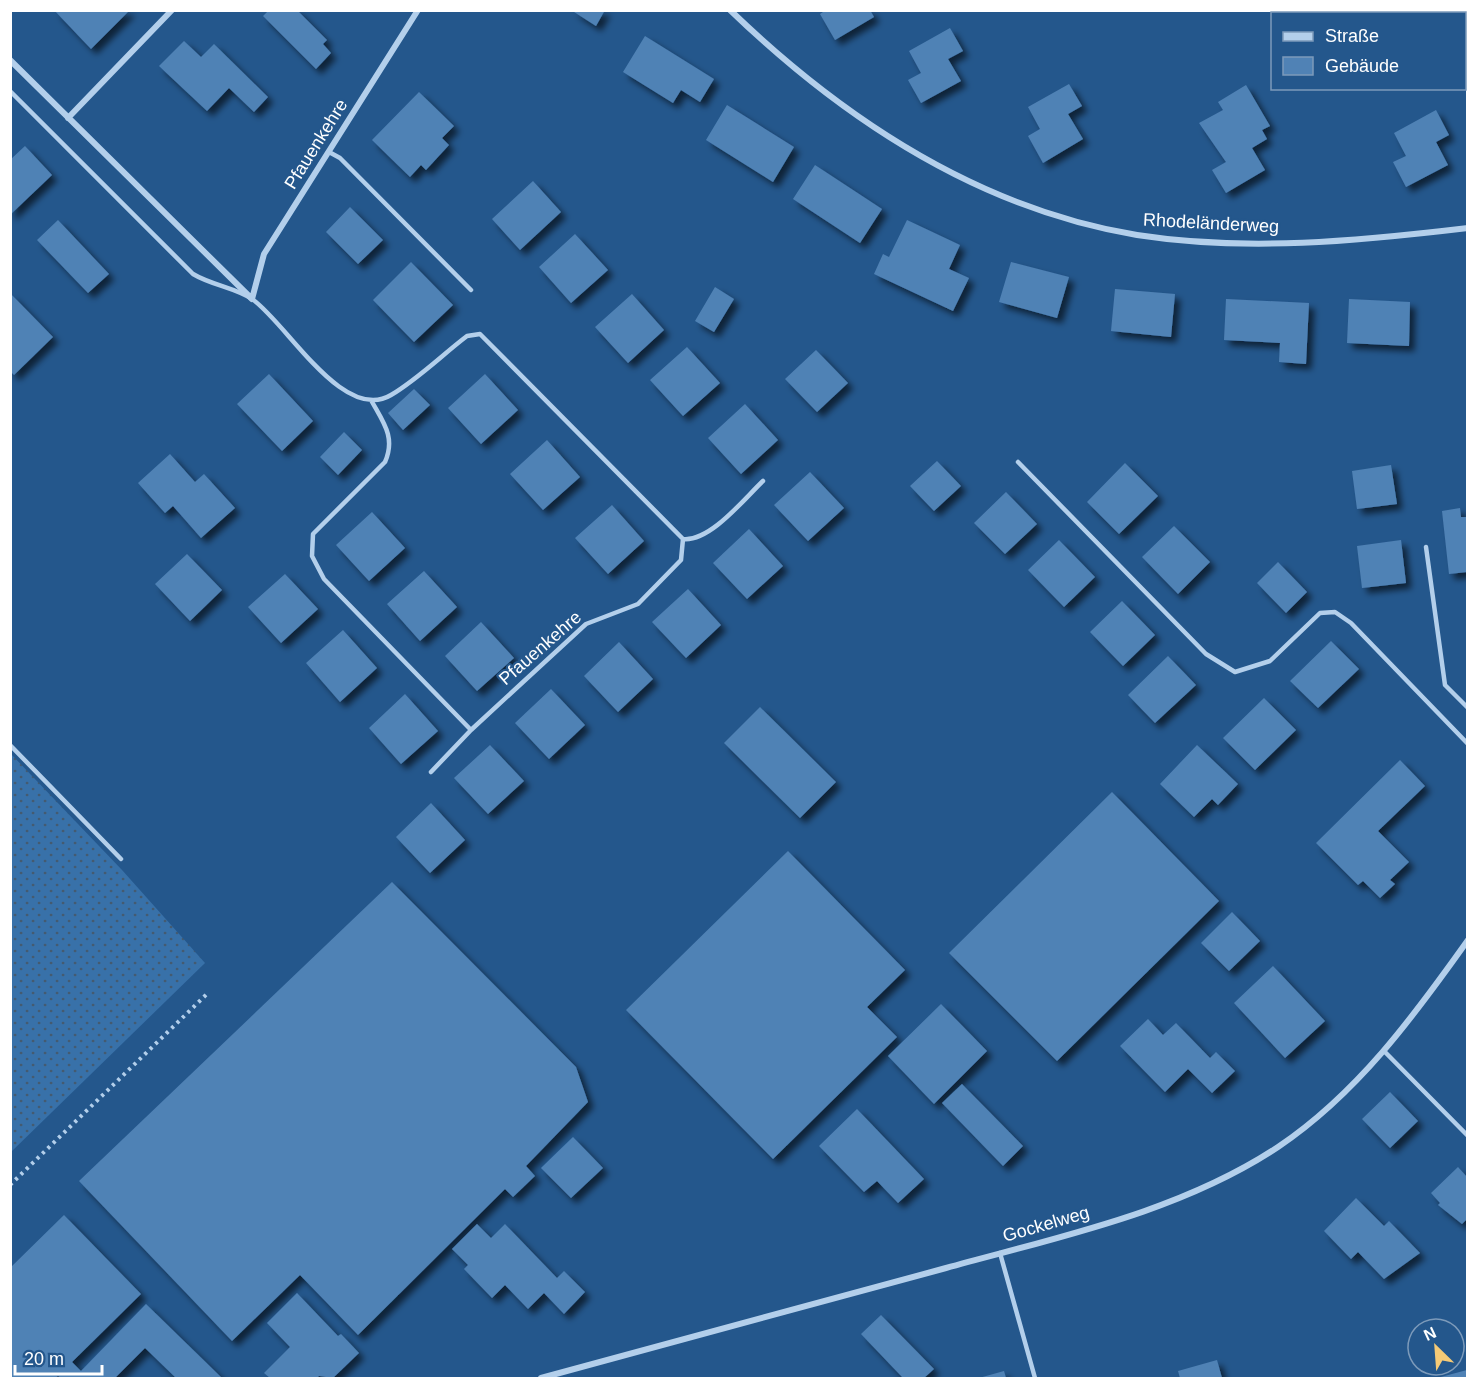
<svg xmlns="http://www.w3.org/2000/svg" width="1478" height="1389" viewBox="0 0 1478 1389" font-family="Arial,sans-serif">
<defs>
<pattern id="grass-dots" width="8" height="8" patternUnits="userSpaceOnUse" patternTransform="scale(1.5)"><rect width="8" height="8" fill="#3871a9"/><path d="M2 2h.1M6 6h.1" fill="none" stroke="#445b71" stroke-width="1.8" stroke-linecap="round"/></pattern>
<filter id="shadow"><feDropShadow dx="5.5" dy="5.5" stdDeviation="3" flood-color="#0009"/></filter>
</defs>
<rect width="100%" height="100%" fill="#24578c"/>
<path fill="url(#grass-dots)" d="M 11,754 L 122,870 L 205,963 L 11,1152 Z"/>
<path fill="#5082b5" filter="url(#shadow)" d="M 54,10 L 130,10 L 91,49 Z
M 269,10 L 297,10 L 327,40 L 323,44 L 331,53 L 316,69 L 263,16 Z
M 571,10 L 605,10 L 596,26 Z
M 826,10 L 870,10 L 874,17 L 835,40 L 820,14 Z
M 950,28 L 963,51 L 948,59 L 961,81 L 921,103 L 908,80 L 921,73 L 909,51 Z
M 645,36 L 714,79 L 700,102 L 681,90 L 673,103 L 623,72 Z
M 184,41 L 201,57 L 214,44 L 268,97 L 254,112 L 229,88 L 207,111 L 159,66 Z
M 1069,84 L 1082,106 L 1068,114 L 1083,139 L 1043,163 L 1028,136 L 1040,129 L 1028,107 Z
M 1246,85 L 1270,126 L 1262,130 L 1267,139 L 1252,148 L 1265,170 L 1226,193 L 1212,170 L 1226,162 L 1199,123 L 1223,110 L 1218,102 Z
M 419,92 L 454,126 L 442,138 L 449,145 L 426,170 L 421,165 L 410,177 L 372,140 Z
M 727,105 L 794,147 L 773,182 L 706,140 Z
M 1436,110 L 1449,135 L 1436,142 L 1448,165 L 1406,187 L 1393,162 L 1406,156 L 1394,133 Z
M 25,146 L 52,175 L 10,215 L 10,160 Z
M 815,165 L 882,209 L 860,243 L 793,199 Z
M 533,181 L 561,212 L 520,250 L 492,219 Z
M 350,207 L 383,240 L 358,264 L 326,232 Z
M 58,220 L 109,274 L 88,293 L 37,240 Z
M 907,220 L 960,245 L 949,269 L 969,278 L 953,311 L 874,274 L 883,254 L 889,257 Z
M 575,234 L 608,270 L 571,303 L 539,267 Z
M 411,262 L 453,305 L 414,342 L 373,300 Z
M 1011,262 L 1069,277 L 1057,318 L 999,302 Z
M 715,287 L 734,299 L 714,332 L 695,321 Z
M 1115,289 L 1175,294 L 1171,337 L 1111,331 Z
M 10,293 L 53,337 L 14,375 L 10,371 Z
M 632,294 L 664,330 L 628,363 L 595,327 Z
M 1226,299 L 1309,303 L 1306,364 L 1279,362 L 1280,343 L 1224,340 Z
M 1349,299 L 1410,302 L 1409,346 L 1347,343 Z
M 687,347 L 720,383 L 683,416 L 650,380 Z
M 816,350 L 848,383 L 817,412 L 785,379 Z
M 269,374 L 313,421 L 282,451 L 237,404 Z
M 485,374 L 518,410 L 481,444 L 448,408 Z
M 414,389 L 430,405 L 403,430 L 388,413 Z
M 745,404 L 778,440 L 741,474 L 708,438 Z
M 344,432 L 362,450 L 338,475 L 320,457 Z
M 547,440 L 580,477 L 543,510 L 510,474 Z
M 170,454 L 195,482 L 204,474 L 235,508 L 201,538 L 173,506 L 165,513 L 138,483 Z
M 937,461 L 961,486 L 934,511 L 910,486 Z
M 1125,463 L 1158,496 L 1119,534 L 1087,502 Z
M 1391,465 L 1397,504 L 1357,509 L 1352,471 Z
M 810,472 L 844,508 L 808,541 L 774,505 Z
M 1006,492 L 1037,524 L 1005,554 L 974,523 Z
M 612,505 L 644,541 L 608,574 L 575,538 Z
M 1460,508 L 1461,517 L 1467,517 L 1467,572 L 1449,574 L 1442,511 Z
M 372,512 L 405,548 L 369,581 L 336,545 Z
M 1174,526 L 1210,562 L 1178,594 L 1142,557 Z
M 749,529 L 783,566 L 747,599 L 713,563 Z
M 1059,540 L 1095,577 L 1064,607 L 1028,570 Z
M 1401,540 L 1406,583 L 1362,588 L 1357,546 Z
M 187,554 L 222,590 L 190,621 L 155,584 Z
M 1278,562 L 1307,592 L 1286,613 L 1257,583 Z
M 424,571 L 457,607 L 420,641 L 387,604 Z
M 285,574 L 318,609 L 281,643 L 248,607 Z
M 688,589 L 721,625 L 686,658 L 652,622 Z
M 1122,601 L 1155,635 L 1123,666 L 1090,632 Z
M 481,622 L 514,658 L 477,691 L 445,656 Z
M 343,630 L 377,668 L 340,702 L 306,663 Z
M 1331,641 L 1359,669 L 1318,708 L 1290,681 Z
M 619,642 L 653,679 L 618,712 L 584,676 Z
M 1168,656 L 1196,685 L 1155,723 L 1128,695 Z
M 551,689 L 585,725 L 549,759 L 515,723 Z
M 405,694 L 438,731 L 401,764 L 369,728 Z
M 1264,698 L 1296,730 L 1255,770 L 1223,738 Z
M 760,707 L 836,782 L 800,818 L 724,743 Z
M 490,745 L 524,781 L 488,814 L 454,778 Z
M 1197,745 L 1238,784 L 1218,805 L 1212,799 L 1194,817 L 1160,784 Z
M 1400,760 L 1425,786 L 1378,831 L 1409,862 L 1390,880 L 1395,884 L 1380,898 L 1363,881 L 1358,885 L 1316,843 Z
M 1112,792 L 1219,901 L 1057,1061 L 949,953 Z
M 431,803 L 465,840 L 430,873 L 396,837 Z
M 788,851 L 905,970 L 867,1007 L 897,1037 L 773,1159 L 626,1010 Z
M 392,882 L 576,1067 L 588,1102 L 526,1166 L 535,1176 L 513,1197 L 505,1189 L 358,1335 L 300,1275 L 232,1341 L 79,1181 Z
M 1232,912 L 1260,941 L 1229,971 L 1201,943 Z
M 1273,966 L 1325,1021 L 1285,1058 L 1234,1003 Z
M 941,1004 L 987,1051 L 934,1104 L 888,1056 Z
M 1148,1019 L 1163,1035 L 1176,1023 L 1210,1058 L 1216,1052 L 1235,1071 L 1212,1093 L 1188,1069 L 1165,1092 L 1120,1046 Z
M 962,1084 L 1023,1146 L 1003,1166 L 942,1103 Z
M 1390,1092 L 1418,1121 L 1390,1148 L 1362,1119 Z
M 857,1109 L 924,1179 L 898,1203 L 877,1181 L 864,1192 L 819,1146 Z
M 573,1137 L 603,1168 L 571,1198 L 541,1168 Z
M 1458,1167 L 1467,1177 L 1467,1219 L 1462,1224 L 1438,1205 L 1440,1203 L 1431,1193 Z
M 1356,1198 L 1384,1226 L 1389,1221 L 1420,1253 L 1384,1279 L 1358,1252 L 1351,1259 L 1324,1231 Z
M 64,1215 L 141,1294 L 72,1362 L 81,1371 L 146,1304 L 222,1378 L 176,1378 L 145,1348 L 115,1378 L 61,1378 L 58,1376 L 55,1378 L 10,1378 L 10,1268 Z
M 477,1224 L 491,1238 L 505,1224 L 557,1278 L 564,1271 L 585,1292 L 564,1314 L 544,1293 L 528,1309 L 505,1285 L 492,1298 L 464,1269 L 468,1265 L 452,1249 Z
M 297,1293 L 338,1336 L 341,1334 L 359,1353 L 333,1378 L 319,1376 L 317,1378 L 270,1378 L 264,1373 L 290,1347 L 267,1323 Z
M 881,1315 L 934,1369 L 924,1378 L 903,1378 L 861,1334 Z
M 1217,1360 L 1222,1378 L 1180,1378 L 1178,1371 Z
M 1467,1370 L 1467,1378 L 1437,1378 Z
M 1004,1371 L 1006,1378 L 979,1378 Z"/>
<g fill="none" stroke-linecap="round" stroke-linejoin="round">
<path stroke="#b3cfeb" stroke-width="4" stroke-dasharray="3 4.5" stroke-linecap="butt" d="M 10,1185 L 209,992"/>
<path stroke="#b3cfeb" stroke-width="4.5" d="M 10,91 L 193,274 C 211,285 236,288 252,299 C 286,322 343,424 391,395 C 418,379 442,355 467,336 L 480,334 L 683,539 L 681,560 L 638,604 L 586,624 L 471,730 L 431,772
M 329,152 L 340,158 L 471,290
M 371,400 C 383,422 396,437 385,462 L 313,534 L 312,556 L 324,579 L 471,730
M 1018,462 L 1206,654 L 1235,672 L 1270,661 L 1320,613 L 1335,612 L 1351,623 L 1468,744
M 683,539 C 710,542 744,499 763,481
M 1426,547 L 1445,685 L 1468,708
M 10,745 L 121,859
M 1384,1051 L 1468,1136
M 1000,1253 L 1035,1378"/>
<path stroke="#b3cfeb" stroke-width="6" d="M 730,10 C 843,119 980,209 1137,235 C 1246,252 1359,241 1468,228
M 10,60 L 252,299 L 264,254 L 418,10
M 68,118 L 172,10
M 541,1378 C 676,1342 811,1305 946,1268 C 1058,1237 1180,1212 1278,1147 C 1357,1094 1414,1016 1468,940"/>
</g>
<g text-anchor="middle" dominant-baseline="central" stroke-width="4.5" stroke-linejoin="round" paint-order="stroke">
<g font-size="18" fill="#fff" stroke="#24578c">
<text transform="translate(316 144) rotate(-58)">Pfauenkehre</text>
<text transform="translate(1211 223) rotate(3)">Rhodeländerweg</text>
<text transform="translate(540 648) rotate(-41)">Pfauenkehre</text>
<text transform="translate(1046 1224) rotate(-16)">Gockelweg</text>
</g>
</g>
<rect width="1478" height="1389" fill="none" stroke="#ffffff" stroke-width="24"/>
<rect x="1271" y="12" width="195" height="78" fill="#24578c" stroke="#7c9aba" stroke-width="1.5"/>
<rect x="1283" y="32" width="30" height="9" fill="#b3cfeb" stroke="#7c9aba" stroke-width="1.5"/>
<text x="1325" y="42" font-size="18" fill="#ffffff">Straße</text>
<rect x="1283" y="57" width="30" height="18" fill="#5082b5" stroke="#7c9aba" stroke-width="1.5"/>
<text x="1325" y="72" font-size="18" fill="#ffffff">Gebäude</text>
<g transform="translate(1436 1347) rotate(335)"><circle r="28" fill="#24578c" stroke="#7c9aba" stroke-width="1.5"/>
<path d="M0-4.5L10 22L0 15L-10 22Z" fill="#f5ca76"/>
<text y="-9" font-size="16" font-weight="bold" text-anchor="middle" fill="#ffffff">N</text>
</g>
<path d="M15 1365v9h87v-9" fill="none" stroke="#ffffff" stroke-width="3"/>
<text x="24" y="1365" font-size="18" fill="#ffffff" stroke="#24578c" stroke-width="4.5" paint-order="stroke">20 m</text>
</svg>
